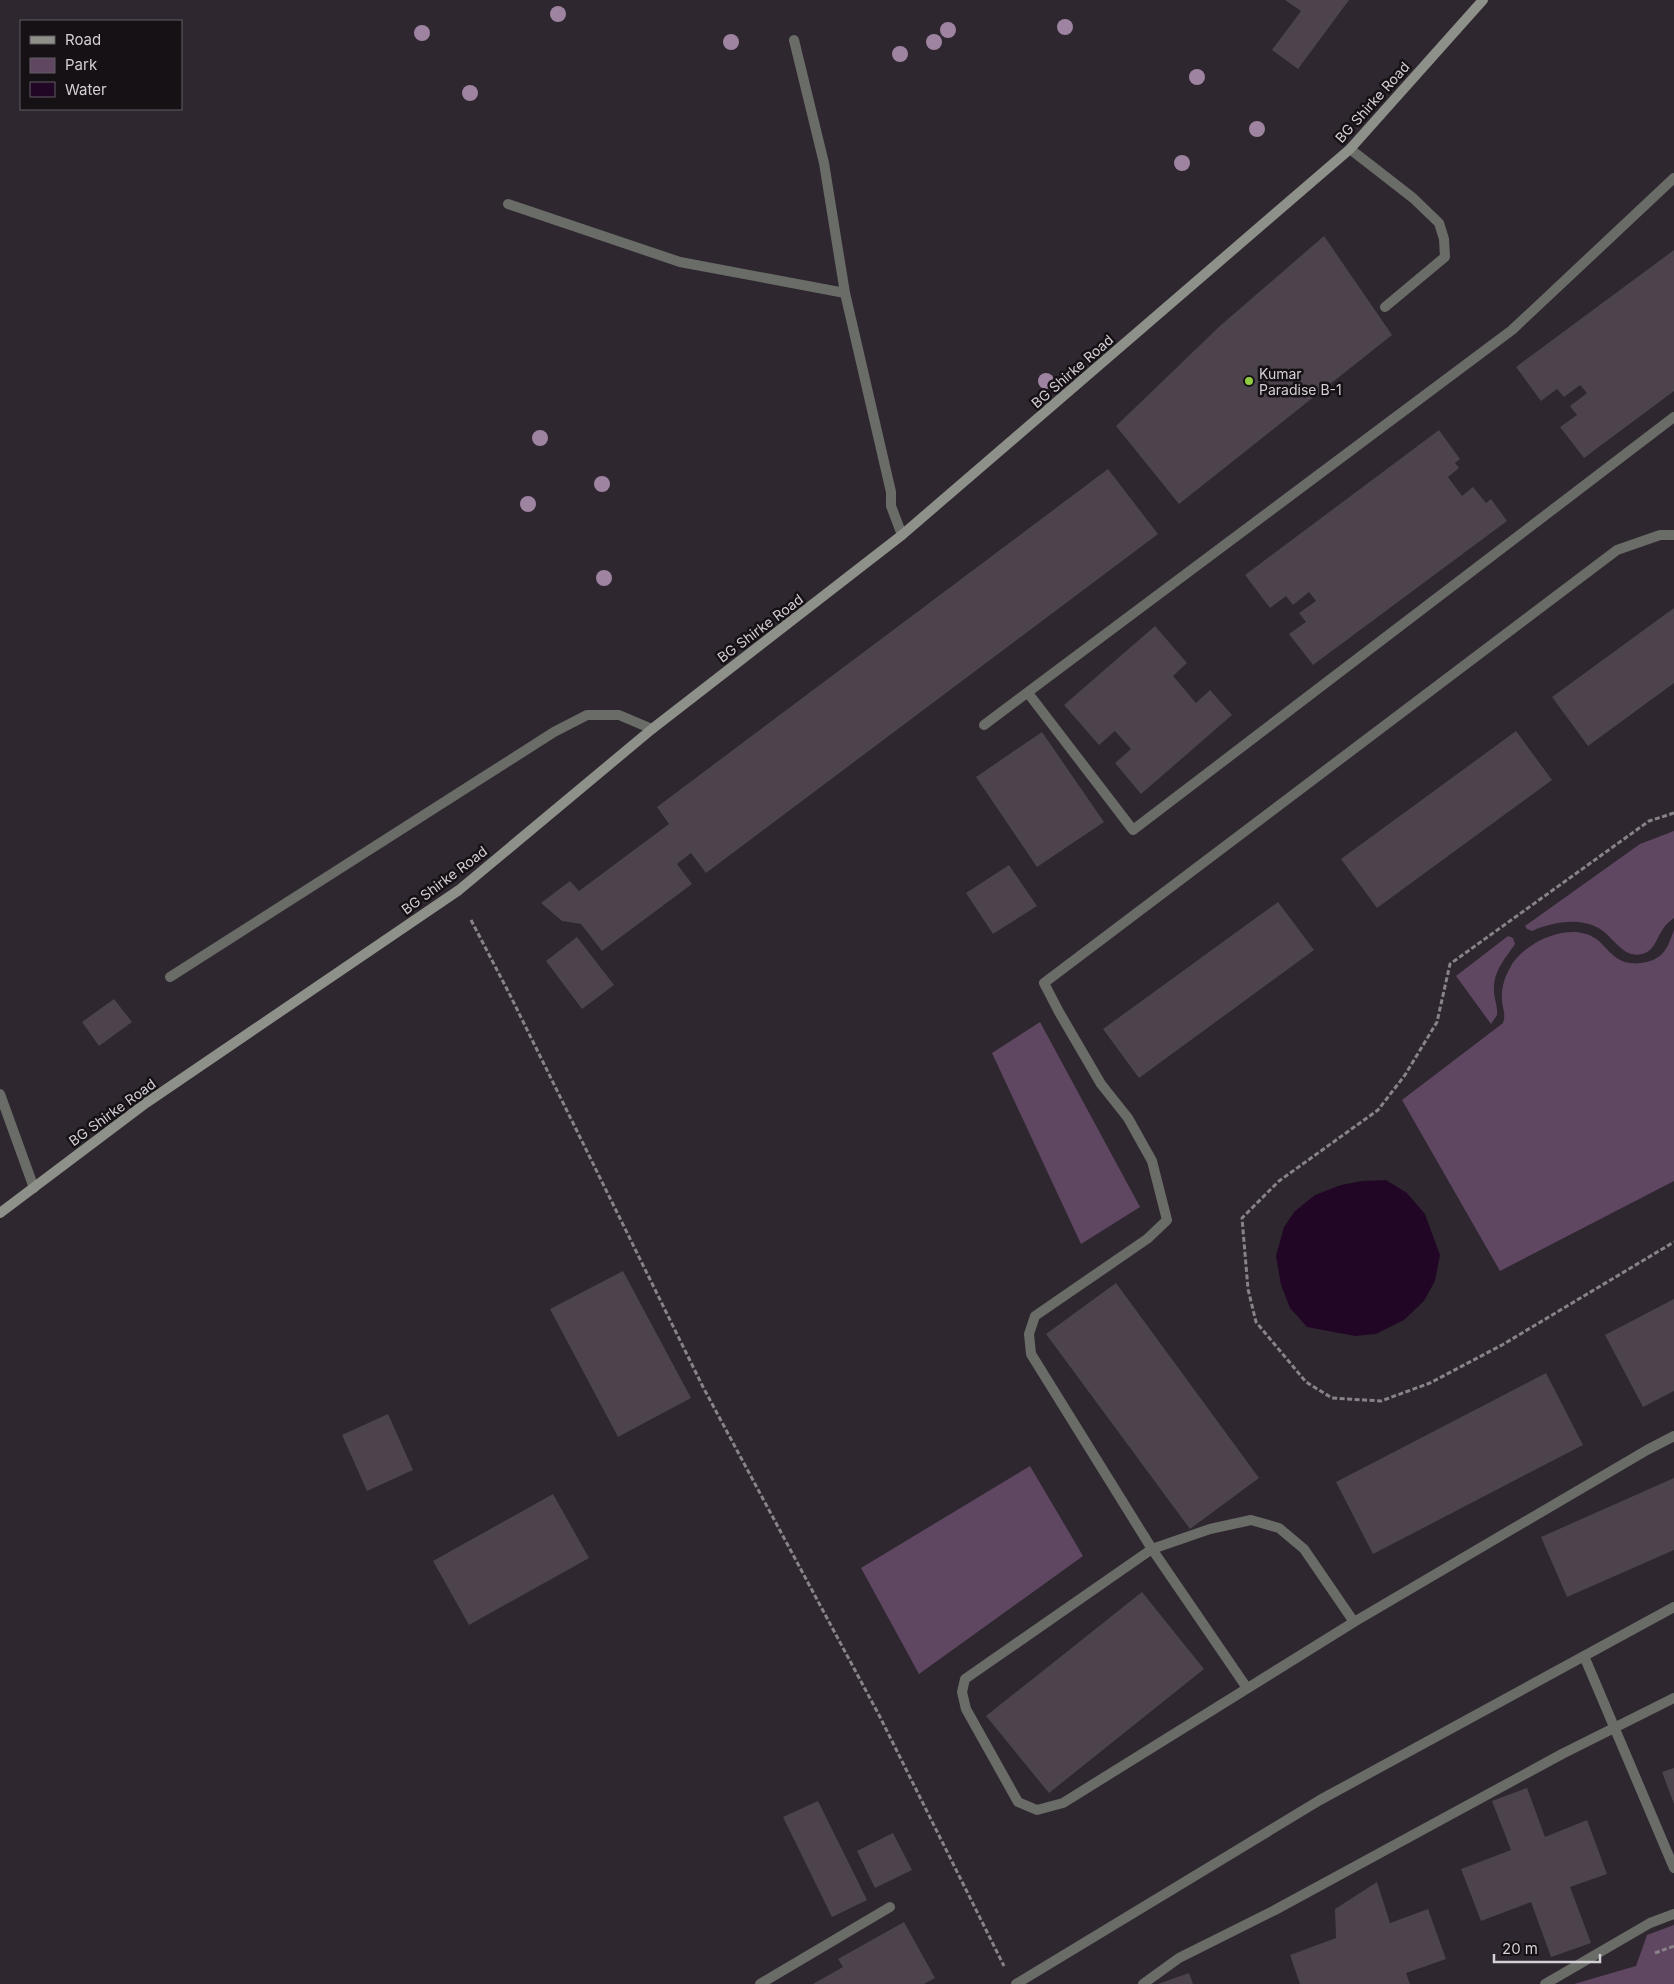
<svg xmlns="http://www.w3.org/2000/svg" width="1674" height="1984" viewBox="0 0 1674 1984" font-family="Inter,sans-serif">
<rect width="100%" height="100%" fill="#2e272f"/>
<path fill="#5f4762" d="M 1674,831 L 1674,918 C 1670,921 1666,924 1663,929 C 1657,937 1655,949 1645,953 C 1626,961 1615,940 1603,931 C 1582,916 1553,922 1532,931 L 1527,929 L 1525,926 L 1640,844 Z
M 1674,930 L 1674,1181 L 1500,1271 L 1402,1100 L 1503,1023 C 1506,1014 1503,1010 1502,1001 C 1501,990 1504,978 1510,968 C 1515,957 1527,948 1537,942 C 1555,932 1581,926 1599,941 C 1606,948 1613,957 1622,961 C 1634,966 1653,963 1662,954 C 1668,948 1671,938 1674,930 Z
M 1508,936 L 1513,938 L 1515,944 C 1505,959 1493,971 1494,991 C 1494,999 1498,1006 1497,1015 L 1491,1024 L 1456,976 Z
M 1040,1022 L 1140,1207 L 1081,1244 L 992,1053 Z
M 1030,1466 L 1083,1556 L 919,1674 L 861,1568 Z
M 1674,1925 L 1674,1984 L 1574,1984 L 1636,1966 L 1647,1935 Z"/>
<path fill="#210725" d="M 1386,1180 L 1407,1193 L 1425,1214 L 1440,1255 L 1435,1281 L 1424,1301 L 1404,1320 L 1376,1334 L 1355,1336 L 1307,1327 L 1290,1308 L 1281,1285 L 1276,1256 L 1284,1227 L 1295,1211 L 1315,1195 L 1341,1185 L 1362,1181 Z"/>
<path fill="#4c434c" d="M 1285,0 L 1349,0 L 1298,69 L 1272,50 L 1301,11 Z
M 1324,236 L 1392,335 L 1179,504 L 1116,426 L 1221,325 Z
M 1674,250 L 1674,391 L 1584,458 L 1560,427 L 1577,415 L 1570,406 L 1587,393 L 1580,385 L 1564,397 L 1557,389 L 1541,401 L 1516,367 Z
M 1439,430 L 1460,459 L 1455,463 L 1459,468 L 1448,477 L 1462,496 L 1473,487 L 1486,503 L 1491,499 L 1507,521 L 1313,665 L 1289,634 L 1306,622 L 1299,613 L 1316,601 L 1309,592 L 1293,605 L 1286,596 L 1270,608 L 1245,575 Z
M 1108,469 L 1158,534 L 706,873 L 691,853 L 677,864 L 692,884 L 602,951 L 581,924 L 562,921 L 541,903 L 570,881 L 579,891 L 669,824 L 657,807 Z
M 1674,608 L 1674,683 L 1588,746 L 1552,697 Z
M 1155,626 L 1187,663 L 1173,676 L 1196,703 L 1210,690 L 1232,715 L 1141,794 L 1115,763 L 1131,749 L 1115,731 L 1099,745 L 1064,705 Z
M 1516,731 L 1552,780 L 1377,908 L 1341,859 Z
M 1042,732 L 1104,822 L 1037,867 L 976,777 Z
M 1009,865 L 1037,906 L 993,934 L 966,893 Z
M 1278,902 L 1314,950 L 1139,1078 L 1103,1029 Z
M 577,937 L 614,985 L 582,1009 L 546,961 Z
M 114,999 L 132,1022 L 99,1046 L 82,1022 Z
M 623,1271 L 691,1398 L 618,1437 L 550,1309 Z
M 1116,1283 L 1259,1478 L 1190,1529 L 1046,1334 Z
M 1674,1299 L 1674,1391 L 1643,1407 L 1605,1335 Z
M 1546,1373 L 1583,1445 L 1373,1554 L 1336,1482 Z
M 388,1414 L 413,1470 L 367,1491 L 342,1435 Z
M 1674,1478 L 1674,1550 L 1567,1597 L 1541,1537 Z
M 553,1494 L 589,1558 L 469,1625 L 433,1561 Z
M 1142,1592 L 1204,1669 L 1049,1793 L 986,1716 Z
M 1674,1768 L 1674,1804 L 1662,1772 Z
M 1527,1788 L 1545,1837 L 1587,1820 L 1607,1874 L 1570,1887 L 1591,1943 L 1551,1957 L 1531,1902 L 1481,1921 L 1461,1869 L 1511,1850 L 1492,1801 Z
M 818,1801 L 867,1900 L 832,1917 L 783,1817 Z
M 893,1833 L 912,1870 L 875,1888 L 857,1851 Z
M 1377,1882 L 1390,1923 L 1428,1909 L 1446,1959 L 1406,1973 L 1410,1984 L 1300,1984 L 1290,1955 L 1336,1938 L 1335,1909 Z
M 904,1922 L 935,1978 L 924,1984 L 813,1984 L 843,1967 L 838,1959 Z
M 1189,1973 L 1193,1984 L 1158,1984 Z"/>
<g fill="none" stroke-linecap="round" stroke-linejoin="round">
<path stroke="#888289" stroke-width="3" stroke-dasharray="5 2.5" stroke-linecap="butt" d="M 1674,813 L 1649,821 L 1450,964 L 1437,1022 L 1405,1075 L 1378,1110 L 1279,1181 L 1242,1218 L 1248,1289 L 1256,1322 L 1306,1382 L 1332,1398 L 1381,1401 L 1430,1383 L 1502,1345 L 1674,1242
M 471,920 L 509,993 L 703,1387 L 879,1715 L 1004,1966
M 1655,1953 L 1674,1946"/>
<path stroke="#696c67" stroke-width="10" d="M 794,40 L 824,163 L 845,293 L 891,492 L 891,506 L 902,535
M 1350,149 L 1413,198 L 1439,223 L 1444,239 L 1445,257 L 1385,307
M 508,204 L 680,262 L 845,293
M 1674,535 L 1660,535 L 1617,550 L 1044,983 L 1059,1012 L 1101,1084 L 1128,1118 L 1152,1161 L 1167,1220 L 1147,1239 L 1035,1316 L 1029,1334 L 1031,1354 L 1152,1549 L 965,1679 L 962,1692 L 966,1709 L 1018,1802 L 1037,1810 L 1063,1803 L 1354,1622 L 1647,1450 L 1674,1436
M 1028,693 L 1133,830 L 1674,417
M 984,725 L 1512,330 L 1674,178
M 170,977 L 554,732 L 587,715 L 619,715 L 652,729
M 1584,1656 L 1674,1868
M 1247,1688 L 1152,1549 L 1210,1529 L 1251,1520 L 1279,1528 L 1304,1549 L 1354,1622
M 760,1984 L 890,1907
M 1143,1984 L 1179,1958 L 1275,1910 L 1562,1754 L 1674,1698
M 1545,1984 L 1650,1923 L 1674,1914"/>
<path stroke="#696c67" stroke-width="10" d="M 0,1094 L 34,1188
M 1016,1984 L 1320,1800 L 1674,1607"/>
<path stroke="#8d9189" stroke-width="10" d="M 0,1213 L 146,1103 L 459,890 L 652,729 L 902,535 L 1350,149 L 1483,0"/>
</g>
<g fill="#9e84a1">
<circle cx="558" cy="14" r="8"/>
<circle cx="1065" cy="27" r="8"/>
<circle cx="948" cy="30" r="8"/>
<circle cx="422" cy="33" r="8"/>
<circle cx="731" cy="42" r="8"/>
<circle cx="934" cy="42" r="8"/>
<circle cx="900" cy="54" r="8"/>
<circle cx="1197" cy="77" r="8"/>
<circle cx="470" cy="93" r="8"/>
<circle cx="1257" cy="129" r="8"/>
<circle cx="1182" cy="163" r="8"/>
<circle cx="1046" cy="381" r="8"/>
<circle cx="540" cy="438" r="8"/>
<circle cx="602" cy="484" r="8"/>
<circle cx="528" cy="504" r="8"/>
<circle cx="604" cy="578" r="8"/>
</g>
<circle fill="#90cd41" stroke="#151115" stroke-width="2" cx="1249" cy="381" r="5"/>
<g text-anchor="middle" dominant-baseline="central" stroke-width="5" stroke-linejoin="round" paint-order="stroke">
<g font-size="14" fill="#d4cfd5" stroke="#151115">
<text transform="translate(1372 102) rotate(-48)">BG Shirke Road</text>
<text transform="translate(1072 371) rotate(-41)">BG Shirke Road</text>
<text transform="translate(760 628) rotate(-37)">BG Shirke Road</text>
<text transform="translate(444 880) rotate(-37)">BG Shirke Road</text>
<text transform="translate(112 1112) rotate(-36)">BG Shirke Road</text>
</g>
<g font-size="14" fill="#d4cfd5" stroke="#151115" text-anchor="start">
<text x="1259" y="373">Kumar<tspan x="1259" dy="16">Paradise B-1</tspan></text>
</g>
</g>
<rect x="20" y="20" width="162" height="90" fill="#151115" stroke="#615d62"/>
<rect x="30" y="36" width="25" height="8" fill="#8d9189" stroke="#615d62"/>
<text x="65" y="45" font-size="15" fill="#d4cfd5">Road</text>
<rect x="30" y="58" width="25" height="15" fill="#5f4762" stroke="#615d62"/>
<text x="65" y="70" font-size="15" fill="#d4cfd5">Park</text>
<rect x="30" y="82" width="25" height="15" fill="#210725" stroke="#615d62"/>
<text x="65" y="95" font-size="15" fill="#d4cfd5">Water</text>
<path d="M1494 1954v8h106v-8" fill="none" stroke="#d4cfd5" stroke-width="2.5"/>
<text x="1502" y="1954" font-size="15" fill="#d4cfd5" stroke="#151115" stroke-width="4" paint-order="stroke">20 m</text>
</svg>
